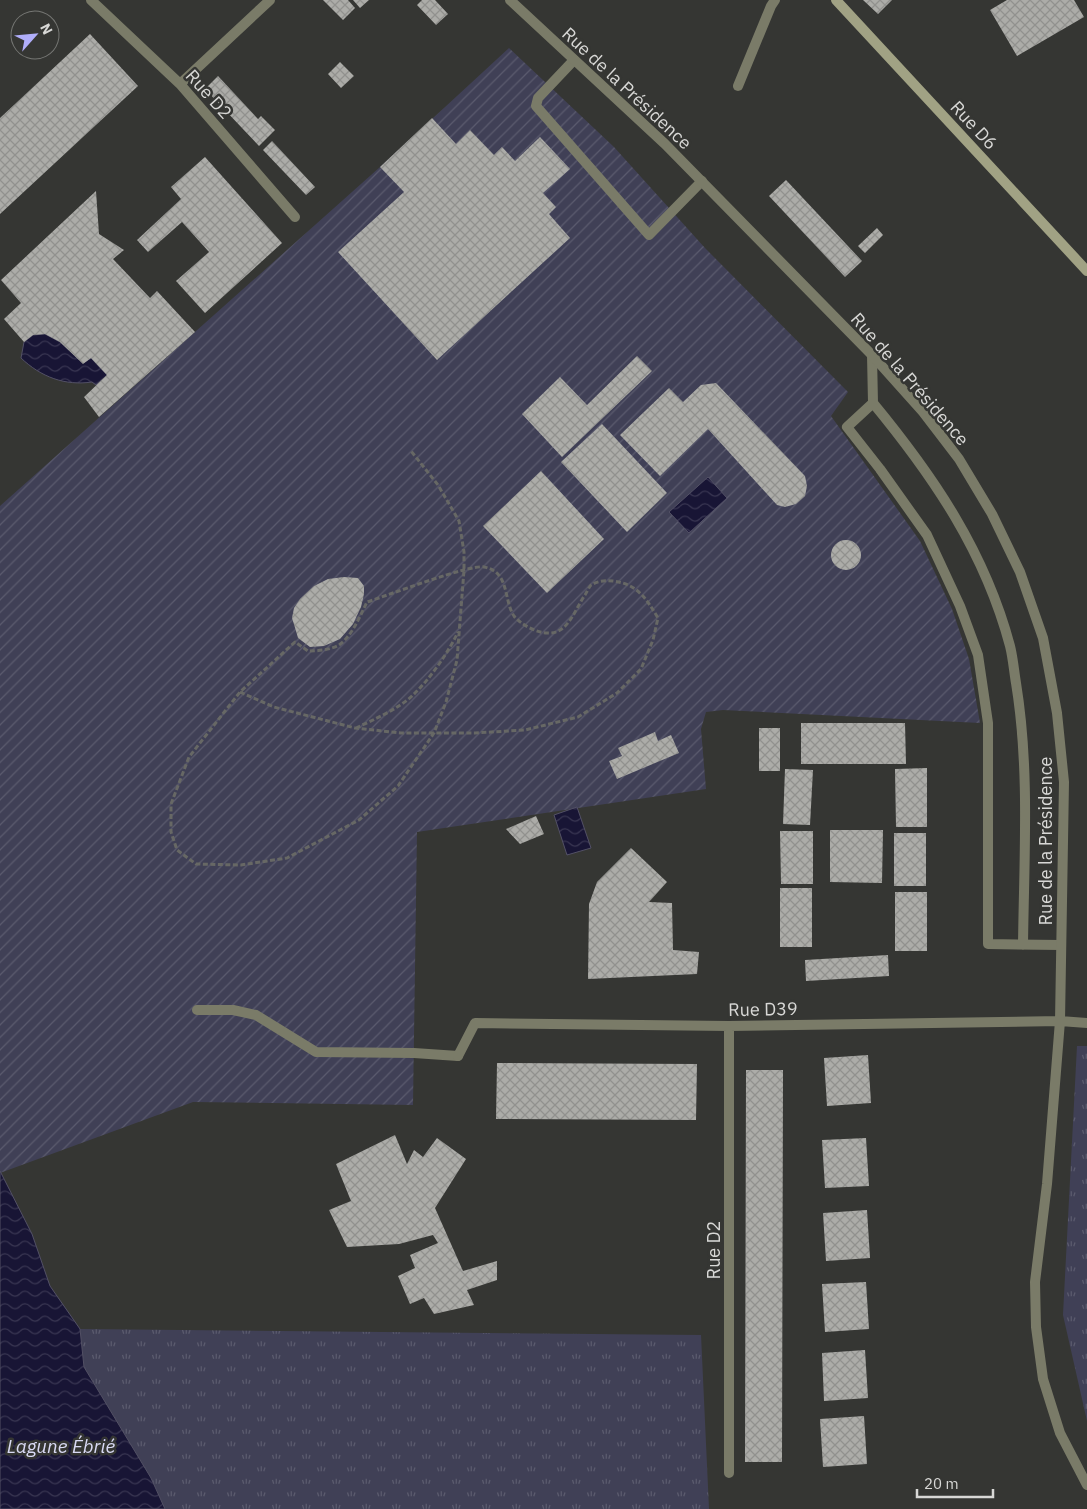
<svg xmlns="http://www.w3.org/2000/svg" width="1087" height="1509" viewBox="0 0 1087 1509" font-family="'IBM Plex Sans',sans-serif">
<defs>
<pattern id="grass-tufts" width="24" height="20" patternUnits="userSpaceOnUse" patternTransform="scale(1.25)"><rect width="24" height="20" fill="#404056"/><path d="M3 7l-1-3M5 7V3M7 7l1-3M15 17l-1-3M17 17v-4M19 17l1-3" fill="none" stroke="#5b5b6e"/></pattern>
<pattern id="garden-furrows" width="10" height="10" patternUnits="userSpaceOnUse" patternTransform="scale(1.25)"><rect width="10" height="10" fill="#404056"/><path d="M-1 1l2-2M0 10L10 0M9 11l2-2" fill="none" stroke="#5b5b6e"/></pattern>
<pattern id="water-waves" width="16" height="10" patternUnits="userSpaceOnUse" patternTransform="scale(1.25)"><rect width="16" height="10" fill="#181535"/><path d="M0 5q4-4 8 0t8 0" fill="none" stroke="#393652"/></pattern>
<pattern id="building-cross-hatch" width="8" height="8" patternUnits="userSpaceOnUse" patternTransform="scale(1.25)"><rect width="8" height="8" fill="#acaca8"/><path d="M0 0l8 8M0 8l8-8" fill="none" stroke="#91918e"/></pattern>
</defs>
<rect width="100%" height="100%" fill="#353633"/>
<path fill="url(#grass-tufts)" d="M 1077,1046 L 1087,1046 L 1087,1421 L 1063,1315 Z
M 80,1329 L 701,1335 L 709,1509 L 165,1509 L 151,1478 L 84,1367 Z"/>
<path fill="url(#garden-furrows)" d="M 509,48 L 614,147 L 705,248 L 848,392 L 831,416 L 920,541 L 952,609 L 969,659 L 980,723 L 723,710 L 706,712 L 701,729 L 706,789 L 417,832 L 413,1105 L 193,1102 L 0,1173 L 0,506 L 380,167 Z"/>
<path fill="url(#water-waves)" stroke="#525065" d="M 45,334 L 60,342 L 83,363 L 91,358 L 107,375 L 96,385 L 92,382 C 65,386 41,377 21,358 L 24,342 L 33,335 Z
M 708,477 L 727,498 L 689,533 L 669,512 Z
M 577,807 L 591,848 L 567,855 L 554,815 Z
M 0,1171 L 32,1234 L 50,1286 L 80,1329 L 84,1367 L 151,1478 L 165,1509 L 0,1509 Z"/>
<path fill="url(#building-cross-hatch)" d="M 323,0 L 348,0 L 355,8 L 343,20 Z
M 353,0 L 369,0 L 360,8 Z
M 422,0 L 435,0 L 448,14 L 436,25 L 417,5 Z
M 863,0 L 892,0 L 878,14 Z
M 1007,0 L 1074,0 L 1084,17 L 1017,56 L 990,10 Z
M 90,34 L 138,86 L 0,214 L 0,118 Z
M 340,62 L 354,76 L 341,88 L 328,74 Z
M 218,76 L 258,119 L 261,116 L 275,130 L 259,146 L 205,89 Z
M 432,118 L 456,144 L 470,130 L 494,155 L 502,147 L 515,161 L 540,137 L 570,169 L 543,193 L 556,207 L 549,214 L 570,238 L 437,360 L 338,252 L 404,192 L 380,167 Z
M 272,141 L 315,187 L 306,195 L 263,150 Z
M 205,157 L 282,243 L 205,313 L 176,281 L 209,252 L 182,222 L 148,252 L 137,240 L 181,199 L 171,187 Z
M 786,180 L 862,261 L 845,277 L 769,196 Z
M 96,191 L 99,234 L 124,250 L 113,259 L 150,298 L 157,291 L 195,332 L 99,417 L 84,397 L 107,375 L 91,358 L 83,364 L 60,342 L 45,334 L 33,335 L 24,342 L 4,319 L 21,303 L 1,280 Z
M 877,228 L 883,235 L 865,253 L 858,246 Z
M 637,356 L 652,371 L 562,457 L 522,414 L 560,377 L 587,405 Z
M 716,383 L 805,476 L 807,486 L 805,496 L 796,504 L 785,507 L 777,505 L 708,429 L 660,476 L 620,435 L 669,388 L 683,402 L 701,385 Z
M 602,424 L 667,493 L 627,532 L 561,462 Z
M 541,471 L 604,539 L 547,593 L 483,526 Z
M831 555a15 15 0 1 1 30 0a15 15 0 1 1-30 0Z
M 344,577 L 358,578 L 364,586 L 364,594 L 361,607 L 353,624 L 340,639 L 324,646 L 310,647 L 298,638 L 296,631 L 292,618 L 294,608 L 300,599 L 314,586 L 328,579 Z
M 801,723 L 905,723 L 906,764 L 801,764 Z
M 759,728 L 780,728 L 780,771 L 759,771 Z
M 655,732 L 658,741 L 671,735 L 679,753 L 617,779 L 609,761 L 622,756 L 618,748 Z
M 927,768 L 927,827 L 896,827 L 895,769 Z
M 785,769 L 813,770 L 810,825 L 783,824 Z
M 536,816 L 544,834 L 520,844 L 506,829 Z
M 830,830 L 883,830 L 882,883 L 830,882 Z
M 780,831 L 813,831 L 813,884 L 781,884 Z
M 894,833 L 926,833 L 926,886 L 894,886 Z
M 631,848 L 667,882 L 649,902 L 672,903 L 673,950 L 699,952 L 697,974 L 588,979 L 589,904 L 597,882 Z
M 780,888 L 812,888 L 812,947 L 780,947 Z
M 895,892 L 927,892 L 927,951 L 895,951 Z
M 888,955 L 889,976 L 806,981 L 805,960 Z
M 868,1055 L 871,1103 L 827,1106 L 824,1058 Z
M 497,1063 L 697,1064 L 696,1120 L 496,1119 Z
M 746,1070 L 783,1070 L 782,1462 L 745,1462 Z
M 395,1135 L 407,1164 L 414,1150 L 423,1157 L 437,1138 L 466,1159 L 435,1208 L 463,1271 L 497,1261 L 497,1280 L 467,1290 L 474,1305 L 434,1314 L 424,1298 L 410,1304 L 398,1276 L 415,1268 L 410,1255 L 438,1243 L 433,1235 L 399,1244 L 347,1247 L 329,1210 L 351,1201 L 336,1164 Z
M 866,1138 L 869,1186 L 825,1188 L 822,1140 Z
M 867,1210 L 870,1258 L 826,1261 L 823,1213 Z
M 866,1282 L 869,1329 L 825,1332 L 822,1284 Z
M 865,1350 L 868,1398 L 824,1401 L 822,1353 Z
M 864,1416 L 867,1464 L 823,1467 L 820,1419 Z"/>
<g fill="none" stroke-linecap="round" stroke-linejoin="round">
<path stroke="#676865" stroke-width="3" stroke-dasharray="5 2.5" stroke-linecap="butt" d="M 240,692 L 274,707 L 355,728 L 401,733 L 475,733 L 525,730 L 578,717 L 617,693 L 641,669 L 653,640 L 658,618 C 646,598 637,584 613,581 C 607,580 597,581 591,585 C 589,587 587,592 585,595 C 575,609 568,635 547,633 C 537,633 520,624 514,616 C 503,599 510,572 484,567 C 470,564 386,596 367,602 C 360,616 352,636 339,645 C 330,650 318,651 308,651 L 295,642 L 240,692 L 189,757 L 171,804 L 171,832 L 177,850 L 196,864 L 241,865 L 287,858 L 359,820 L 398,786 L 434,733 L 446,702 L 457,660 L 464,570 L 464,552 L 459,521 L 438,485 L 411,451
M 356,728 C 373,720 400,708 413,695 C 430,679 448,653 458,632"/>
<path stroke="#7a7b68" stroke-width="10" d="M 574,60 L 538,98 L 536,106 L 649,235 L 702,181
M 738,86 L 771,6 L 775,0
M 872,355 L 873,403 L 847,427 L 880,469 L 927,535 L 960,606 L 978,655 L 988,723 L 988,944 L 1061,945
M 873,403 C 934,477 985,552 1010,646 C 1013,658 1014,671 1016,683 C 1030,769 1024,858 1023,945
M 197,1010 L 233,1010 L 256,1015 L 316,1052 L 414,1053 L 458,1056"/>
<path stroke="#7a7b68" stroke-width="10" d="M 91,0 L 180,84 L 295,217
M 510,0 L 665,144 L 872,355 L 923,412 L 959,459 L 992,514 L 1020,572 L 1043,638 L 1057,713 L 1064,782 L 1060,1021 L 1047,1184 L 1035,1282 L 1036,1327 L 1043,1379 L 1060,1433 L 1087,1485
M 180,84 L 270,0
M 729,1026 L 729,1473
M 458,1056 L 475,1023 L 729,1026 L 1060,1021 L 1087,1023"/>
<path stroke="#a1a284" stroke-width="10" d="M 836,0 L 1087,271"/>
</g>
<g text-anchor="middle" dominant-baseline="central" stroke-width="5" stroke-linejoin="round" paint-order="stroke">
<g font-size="18" fill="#d8d8d6" stroke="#353633">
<text transform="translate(627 88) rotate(43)">Rue de la Présidence</text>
<text transform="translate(209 94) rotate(48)">Rue D2</text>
<text transform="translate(974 125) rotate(47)">Rue D6</text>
<text transform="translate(910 379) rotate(49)">Rue de la Présidence</text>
<text transform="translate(1045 841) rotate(-90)">Rue de la Présidence</text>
<text transform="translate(763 1009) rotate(-1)">Rue D39</text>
<text transform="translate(713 1250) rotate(-90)">Rue D2</text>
</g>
<g font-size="19" font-style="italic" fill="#d9daf4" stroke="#353633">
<text x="61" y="1446">Lagune Ébrié</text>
</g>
</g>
<g transform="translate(35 35) rotate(63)"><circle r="24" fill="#353633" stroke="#767774"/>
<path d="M0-4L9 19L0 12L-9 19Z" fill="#b0aefa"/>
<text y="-8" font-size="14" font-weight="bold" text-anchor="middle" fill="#d8d8d6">N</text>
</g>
<path d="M917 1489v8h76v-8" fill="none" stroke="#d8d8d6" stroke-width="2.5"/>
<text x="924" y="1489" font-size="15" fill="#d8d8d6" stroke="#353633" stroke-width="4" paint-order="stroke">20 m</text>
</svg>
